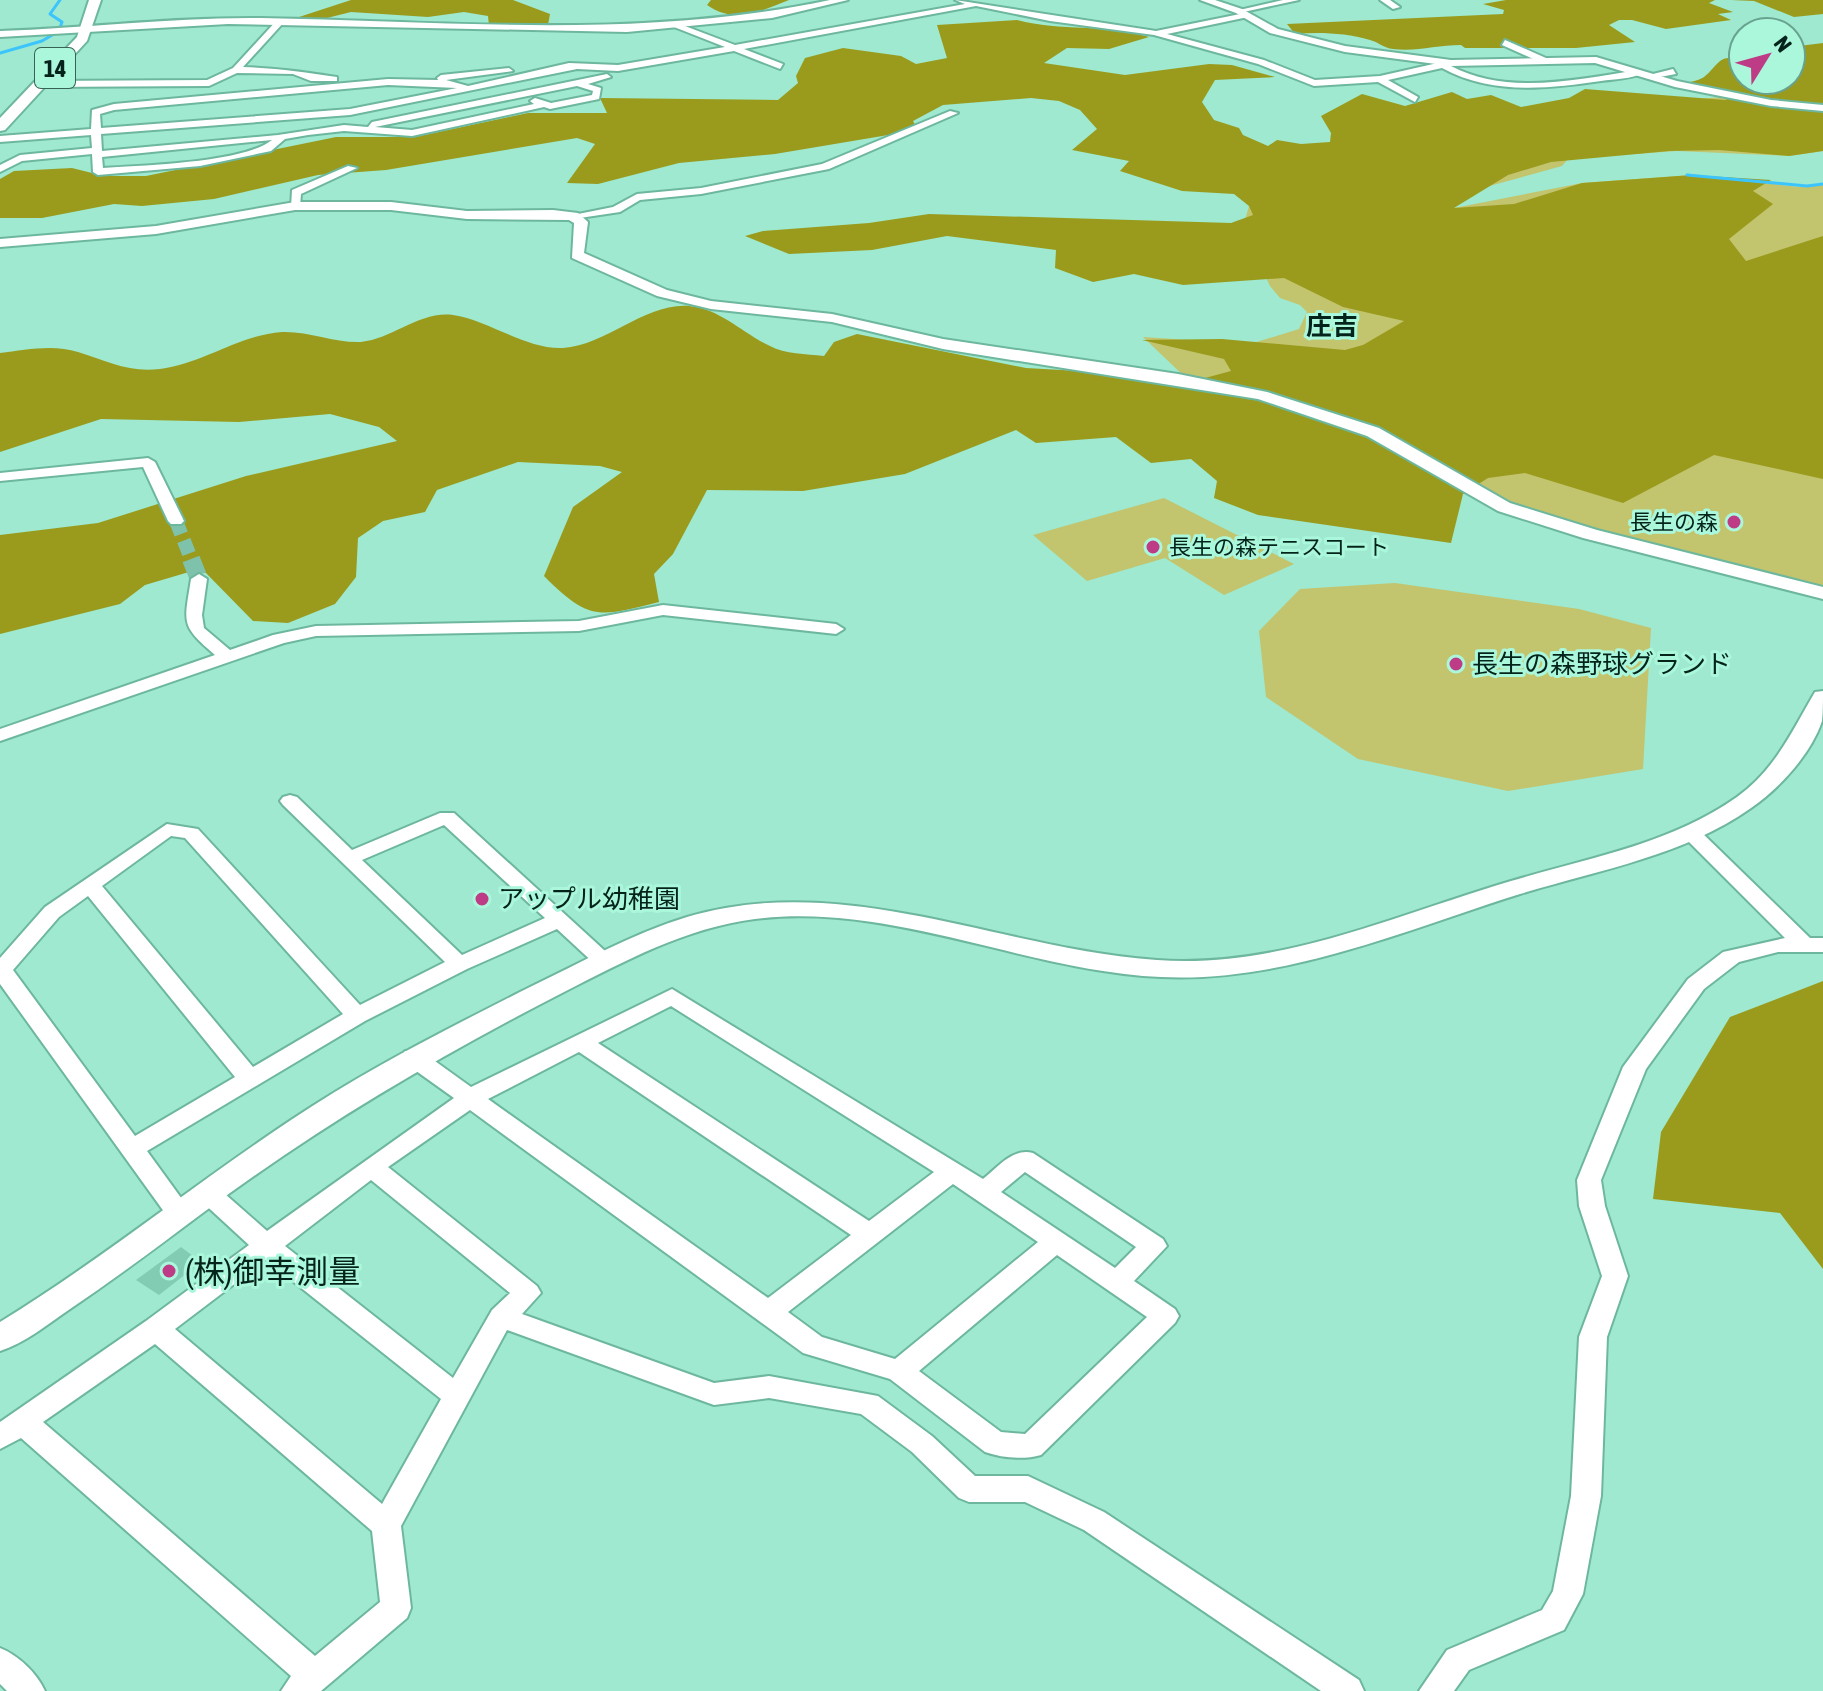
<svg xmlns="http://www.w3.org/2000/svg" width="1823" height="1691" viewBox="0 0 1823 1691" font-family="'Asap Condensed','Noto Sans JP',sans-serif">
<rect width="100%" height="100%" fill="#9ee9cf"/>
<path fill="#c2c46e" d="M 1735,96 L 1823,151 L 1789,156 L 1677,151 L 1579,158 L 1567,160 L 1562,166 L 1475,190 L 1454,208 L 1582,183 L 1692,175 L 1799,187 L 1823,185 L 1823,590 L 1561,523 L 1186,378 L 1143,337 L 1250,344 L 1299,329 L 1307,312 L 1300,305 L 1280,298 L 1270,286 L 1243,227 L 1249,206 L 1509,114 Z
M 1164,498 L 1294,564 L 1224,595 L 1165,558 L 1087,581 L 1033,535 Z
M 1395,583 L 1579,609 L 1651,628 L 1643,769 L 1508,791 L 1358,759 L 1266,697 L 1259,631 L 1300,589 Z"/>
<path fill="#9a9b1d" d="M 351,0 L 513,0 L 550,14 L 548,25 L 506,30 L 489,26 L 488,16 L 464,12 L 428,17 L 351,12 L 315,21 L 296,18 Z
M 711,0 L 789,0 C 760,11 736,25 707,5 Z
M 1506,0 L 1715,0 L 1709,3 L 1733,12 L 1718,14 L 1731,20 L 1666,29 L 1632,20 L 1619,20 L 1609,25 L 1635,42 L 1576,48 L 1465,48 L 1461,45 C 1437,45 1416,52 1393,49 C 1384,48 1378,42 1370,40 C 1346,33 1320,32 1295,34 L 1287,24 L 1503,14 L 1504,10 L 1483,4 Z
M 1731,0 L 1823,0 L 1823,14 L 1794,17 L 1754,1 Z
M 1017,20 C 1061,32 1106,23 1149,37 L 1109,49 L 1067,48 L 1044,63 L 1125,75 L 1209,64 L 1232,65 L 1275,77 L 1215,80 L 1202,102 L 1214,120 L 1239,128 L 1243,135 L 1268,146 L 1277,140 L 1301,144 L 1330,142 L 1331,133 L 1321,116 L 1362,94 L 1405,106 L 1452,92 L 1467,99 L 1491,95 L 1521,107 L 1569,98 L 1585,89 L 1725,100 L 1733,97 L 1685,83 C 1691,82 1700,80 1704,77 C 1720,64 1717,54 1743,59 L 1743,80 L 1791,80 L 1791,64 L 1800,62 L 1791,55 L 1791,47 L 1823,43 L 1823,151 L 1789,156 L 1719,150 L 1669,151 L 1551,162 L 1508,175 L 1454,208 L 1514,204 L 1582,183 L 1692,175 L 1771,180 L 1753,191 L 1773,204 L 1729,239 L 1746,261 L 1823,236 L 1823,479 L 1714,455 L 1623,503 L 1525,473 L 1488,478 L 1463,494 L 1451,543 L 1258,515 L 1214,498 L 1217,481 L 1191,459 L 1151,463 L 1116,437 L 1036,443 L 1016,430 L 905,474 L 803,491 L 707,490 L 673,554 L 654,574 L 659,602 C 599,617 590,622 544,576 L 573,507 L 622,472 L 600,466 L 518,462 L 437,490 L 425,512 L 383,521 L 358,538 L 356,577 L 335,604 L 288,623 L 253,621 L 206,573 L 189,572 L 145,585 L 120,604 L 0,634 L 0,535 L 98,523 L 246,476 L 397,441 L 379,427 L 330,414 L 239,422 L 101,419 L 0,452 L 0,353 C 25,350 53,344 78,352 C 107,361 129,373 160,369 C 202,364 239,335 282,332 C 309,331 334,343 361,342 C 393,339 419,311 453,315 C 488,320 527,350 563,348 C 608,345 644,303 689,306 C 721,309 742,333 770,346 C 785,354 806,354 824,356 L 834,342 L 857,334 L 1026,368 L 1205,378 L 1231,371 L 1224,359 L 1142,340 L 1222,339 L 1345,350 L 1363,345 L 1404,321 L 1343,307 L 1284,278 L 1183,285 L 1134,274 L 1093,282 L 1055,268 L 1056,250 L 947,236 L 872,250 L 789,254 L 745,236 L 763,231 L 869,223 L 929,214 L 1231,223 L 1253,215 L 1249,206 L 1234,194 L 1182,191 L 1120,171 L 1129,161 L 1072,150 L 1097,129 L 1080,110 L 1059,101 L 1031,98 L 943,105 L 913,121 L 918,130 L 775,154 L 679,163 L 598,184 L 567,183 L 595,144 L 577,138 L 386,170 L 318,175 L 214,199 L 142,206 L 114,204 L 42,218 L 0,218 L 0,179 L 14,171 L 72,168 L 104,176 L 146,176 L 336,137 L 415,137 L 528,113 L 607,113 L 600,98 L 778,100 L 798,83 L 796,76 L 805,58 L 843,48 L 901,56 L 916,64 L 947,58 L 937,25 Z
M 1823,981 L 1823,1269 L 1780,1213 L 1653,1199 L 1661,1132 L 1730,1017 Z"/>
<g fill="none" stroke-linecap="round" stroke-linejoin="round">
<path stroke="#3cc4fc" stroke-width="3" d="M 0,53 L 42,41 L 59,31 L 62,22 L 50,14 L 60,0
M 1687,175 L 1807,186 L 1823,184"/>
</g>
<path fill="#81ccb2" d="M 181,1247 L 201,1262 L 159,1295 L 136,1280 Z"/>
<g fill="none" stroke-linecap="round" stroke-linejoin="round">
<path stroke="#7fc2ab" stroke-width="14" stroke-dasharray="14 7" stroke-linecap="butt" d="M 176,521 L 192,561"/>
<path stroke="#7fc2ab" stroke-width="18" stroke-dasharray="18 9" stroke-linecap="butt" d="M 191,559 L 199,579"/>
<g stroke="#6db79e" stroke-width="4">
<path id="minor" d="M 955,0 L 1156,31 L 1245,13 L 1248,17 L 1167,34 L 1264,60 L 1315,80 L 1380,76 L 1451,60 L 1455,63 L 1451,66 C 1508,96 1578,79 1639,70 L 1643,73 C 1632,79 1614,79 1601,81 C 1547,89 1491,95 1442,68 L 1388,80 L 1418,97 L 1415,102 L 1378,82 L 1314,86 L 1258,64 L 1154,35 L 1050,21 L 976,6 L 744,49 L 783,64 L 780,69 L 734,51 L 618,71 L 577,69 L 350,115 L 101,134 L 102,151 L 278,135 L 344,125 L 368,127 L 372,122 L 607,74 L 611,77 L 588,84 L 601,88 L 599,99 L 550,109 L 544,107 L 412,136 L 344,131 L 308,135 L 285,139 L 271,151 L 200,166 L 98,175 L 93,172 L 92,154 L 22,161 L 0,172 L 0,165 L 20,155 L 92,148 L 91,135 L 0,142 L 0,136 L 91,129 L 92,110 L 114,104 L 388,79 L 438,80 L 437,78 L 441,75 L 509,68 L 513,71 L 446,80 L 468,86 L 569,63 L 618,65 L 725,47 L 674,27 L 677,23 L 735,45 L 965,4 ZM 388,85 L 457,88 L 350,109 L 101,128 L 100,114 L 114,110 ZM 577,86 L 593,91 L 592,95 L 551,103 L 535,98 L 530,101 L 534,104 L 412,130 L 375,127 ZM 272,140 C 243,163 143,165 103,168 L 102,157 Z
M 1283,0 L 1299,0 L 1239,13 L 1235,11 Z
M 1380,0 L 1390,0 L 1400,7 L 1393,9 Z
M 278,19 L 285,21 L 243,67 C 277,68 304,72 337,77 L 337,81 L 311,81 L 293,74 L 237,73 L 209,86 L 41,87 L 36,84 L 41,81 L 207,80 L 233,68 Z
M 1505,40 L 1546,58 L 1547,60 L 1540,62 L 1502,45 Z
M 1673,69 L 1676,74 L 1649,79 L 1645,76 Z
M 950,111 L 958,113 L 829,169 L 701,194 L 640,200 L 620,212 L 573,219 L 568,216 L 613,207 L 637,194 L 701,188 L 822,164 Z
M 348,166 L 357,168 L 301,194 L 300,206 L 291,208 L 292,190 Z
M 148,458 L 155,462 L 184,521 L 181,524 L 171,524 L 168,521 L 143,467 L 0,481 L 0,473 Z
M 199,574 L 207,579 L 202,615 L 204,628 L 230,650 L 273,635 L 316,626 L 579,621 L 663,605 L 836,624 L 844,629 L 836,634 L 663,615 L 579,631 L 316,636 L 284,643 L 0,741 L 0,729 L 215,655 C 180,625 184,624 191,579 Z
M 290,795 L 297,797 L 352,850 L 440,813 L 454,813 L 616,961 L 605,968 L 597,966 L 557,929 L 467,969 L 365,1021 L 147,1151 L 192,1213 L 188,1220 L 179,1222 L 170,1220 L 0,984 L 0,958 L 45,907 L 167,824 L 198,829 L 360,1005 L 445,962 L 283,805 L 280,801 L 283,797 ZM 444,825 L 545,918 L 462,955 L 362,860 ZM 171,836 L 185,838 L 343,1014 L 253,1067 L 102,886 ZM 88,896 L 235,1077 L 135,1136 L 13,970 L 59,917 Z
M 1692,828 L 1699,830 L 1810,938 L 1823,938 L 1823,952 L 1778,952 L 1739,962 L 1704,989 L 1646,1069 L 1601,1180 L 1605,1206 L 1628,1276 L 1607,1337 L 1601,1496 L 1583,1594 L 1564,1630 L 1469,1670 L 1454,1691 L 1419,1691 L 1447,1650 L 1542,1610 L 1553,1591 L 1571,1496 L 1579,1337 L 1602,1276 L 1579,1206 L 1577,1180 L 1623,1067 L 1688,979 L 1723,952 L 1785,938 L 1685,838 L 1682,834 Z
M 672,989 L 983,1179 C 997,1168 1013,1147 1033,1153 L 1163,1239 L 1167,1246 L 1134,1281 L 1175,1309 L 1179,1316 L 1175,1323 L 1041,1455 C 1024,1460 1002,1458 985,1452 L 890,1379 L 803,1353 L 470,1110 L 388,1167 L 537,1286 L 541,1293 L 522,1314 L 714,1383 L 769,1376 L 878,1396 L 932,1436 L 975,1476 L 1028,1476 L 1104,1512 L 1359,1680 L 1364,1691 L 1321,1691 L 1084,1530 L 1025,1502 L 969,1502 L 959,1498 L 912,1452 L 861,1414 L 769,1398 L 714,1405 L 507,1330 L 401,1526 L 411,1608 L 407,1618 L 321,1691 L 281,1691 L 291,1676 L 21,1438 L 0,1449 L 0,1422 L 146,1321 L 249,1245 L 199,1199 L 196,1193 L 199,1187 L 208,1184 L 217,1187 L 267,1231 L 454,1098 L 405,1063 L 401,1057 L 405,1051 L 421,1051 L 471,1087 ZM 671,1006 L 934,1172 L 869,1221 L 598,1043 ZM 579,1052 L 851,1235 L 768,1298 L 488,1099 ZM 1025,1172 L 1136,1247 L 1115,1268 L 1001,1192 ZM 371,1180 L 510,1293 L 492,1310 L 453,1378 L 285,1246 ZM 953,1184 L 1038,1242 L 895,1359 L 822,1337 L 788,1312 ZM 1057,1255 L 1147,1317 L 1025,1434 L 1001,1432 L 919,1371 ZM 266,1260 L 441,1399 L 382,1504 L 175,1329 ZM 155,1344 L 372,1531 L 380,1602 L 315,1656 L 43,1422 Z
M 0,1648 C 18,1655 37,1673 45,1691 L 7,1691 L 0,1684 Z"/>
</g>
<g stroke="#6db79e" stroke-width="4">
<path id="tertiary" d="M 830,0 L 848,0 L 772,18 L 627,32 L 228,24 L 0,37 L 0,31 C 87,28 174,17 261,18 C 452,21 641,40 830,0 Z
M 1200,0 L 1215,0 L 1242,9 L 1278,29 L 1345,46 L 1451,60 L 1596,57 L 1677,81 L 1771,100 L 1823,105 L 1823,111 L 1771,106 L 1675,87 L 1595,63 L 1451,66 L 1345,52 L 1270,33 L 1236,13 Z
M 295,202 L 391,202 L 467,211 L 553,210 L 578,213 L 588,222 L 584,253 L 667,290 L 711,301 L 832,314 L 943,339 L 1178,374 L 1267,392 L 1379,428 L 1510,503 L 1597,530 L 1823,587 L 1823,599 L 1583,538 L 1498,511 L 1367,436 L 1258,399 L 943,349 L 832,322 L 711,309 L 657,296 L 572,258 L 574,223 L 569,220 L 467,219 L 391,210 L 295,210 L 156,234 L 0,247 L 0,239 L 156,226 Z
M 1823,691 C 1823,700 1823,712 1822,721 C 1811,754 1779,789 1751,808 C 1683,856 1599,870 1520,894 C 1405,930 1285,983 1161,977 C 1025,971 893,902 755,919 C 685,928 625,961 564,992 C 437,1057 318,1127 204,1212 C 160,1245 116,1278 70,1309 C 48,1324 25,1343 0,1351 L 0,1322 C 101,1260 193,1185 291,1120 C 367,1069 449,1028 530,987 C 582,962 632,934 687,917 C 845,870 1000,949 1157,960 C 1279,969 1396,915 1511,881 C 1588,858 1671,844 1737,797 C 1775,770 1792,731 1815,692 Z"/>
</g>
<g stroke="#6db79e" stroke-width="4">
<path id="primary" d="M 89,0 L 101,0 L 87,41 L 5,130 L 0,131 L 0,118 L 77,37 Z"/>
</g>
<use href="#minor" fill="#fff" fill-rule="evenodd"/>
<use href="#tertiary" fill="#fff" fill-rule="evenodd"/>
<use href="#primary" fill="#fff" fill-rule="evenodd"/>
</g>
<g fill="#be3c85" stroke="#abf7dc" stroke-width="3">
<circle cx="1734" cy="522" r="8"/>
<circle cx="1153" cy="547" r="8"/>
<circle cx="1456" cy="664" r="8"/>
<circle cx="482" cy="899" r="8"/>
<circle cx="169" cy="1271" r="8"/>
</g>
<g text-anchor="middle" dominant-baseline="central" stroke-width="6" stroke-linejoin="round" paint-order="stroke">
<g font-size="22" fill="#04241b" stroke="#abf7dc" text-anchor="end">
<text x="1718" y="522">長生の森</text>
<text x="1169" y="547" text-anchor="start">長生の森テニスコート</text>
</g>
<rect fill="#abf7dc" stroke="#366355" stroke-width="2" x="35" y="48" width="40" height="40" rx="6"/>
<g font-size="24" font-weight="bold" fill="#04241b">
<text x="55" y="68">14</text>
</g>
<g font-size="26" font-weight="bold" fill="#04241b" stroke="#abf7dc">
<text x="1332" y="326">庄吉</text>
</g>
<g font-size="26" fill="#04241b" stroke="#abf7dc" text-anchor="start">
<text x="1472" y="664">長生の森野球グランド</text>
<text x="498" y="899">アップル幼稚園</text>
</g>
<g font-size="32" fill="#04241b" stroke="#abf7dc" text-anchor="start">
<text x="185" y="1271">(株)御幸測量</text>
</g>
</g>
<g transform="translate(1767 56) rotate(53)"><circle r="38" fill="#abf7dc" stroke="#68a38f" stroke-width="2"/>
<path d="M0-6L14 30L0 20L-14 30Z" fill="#be3c85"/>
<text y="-12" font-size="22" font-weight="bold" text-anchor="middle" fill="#04241b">N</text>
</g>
</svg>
